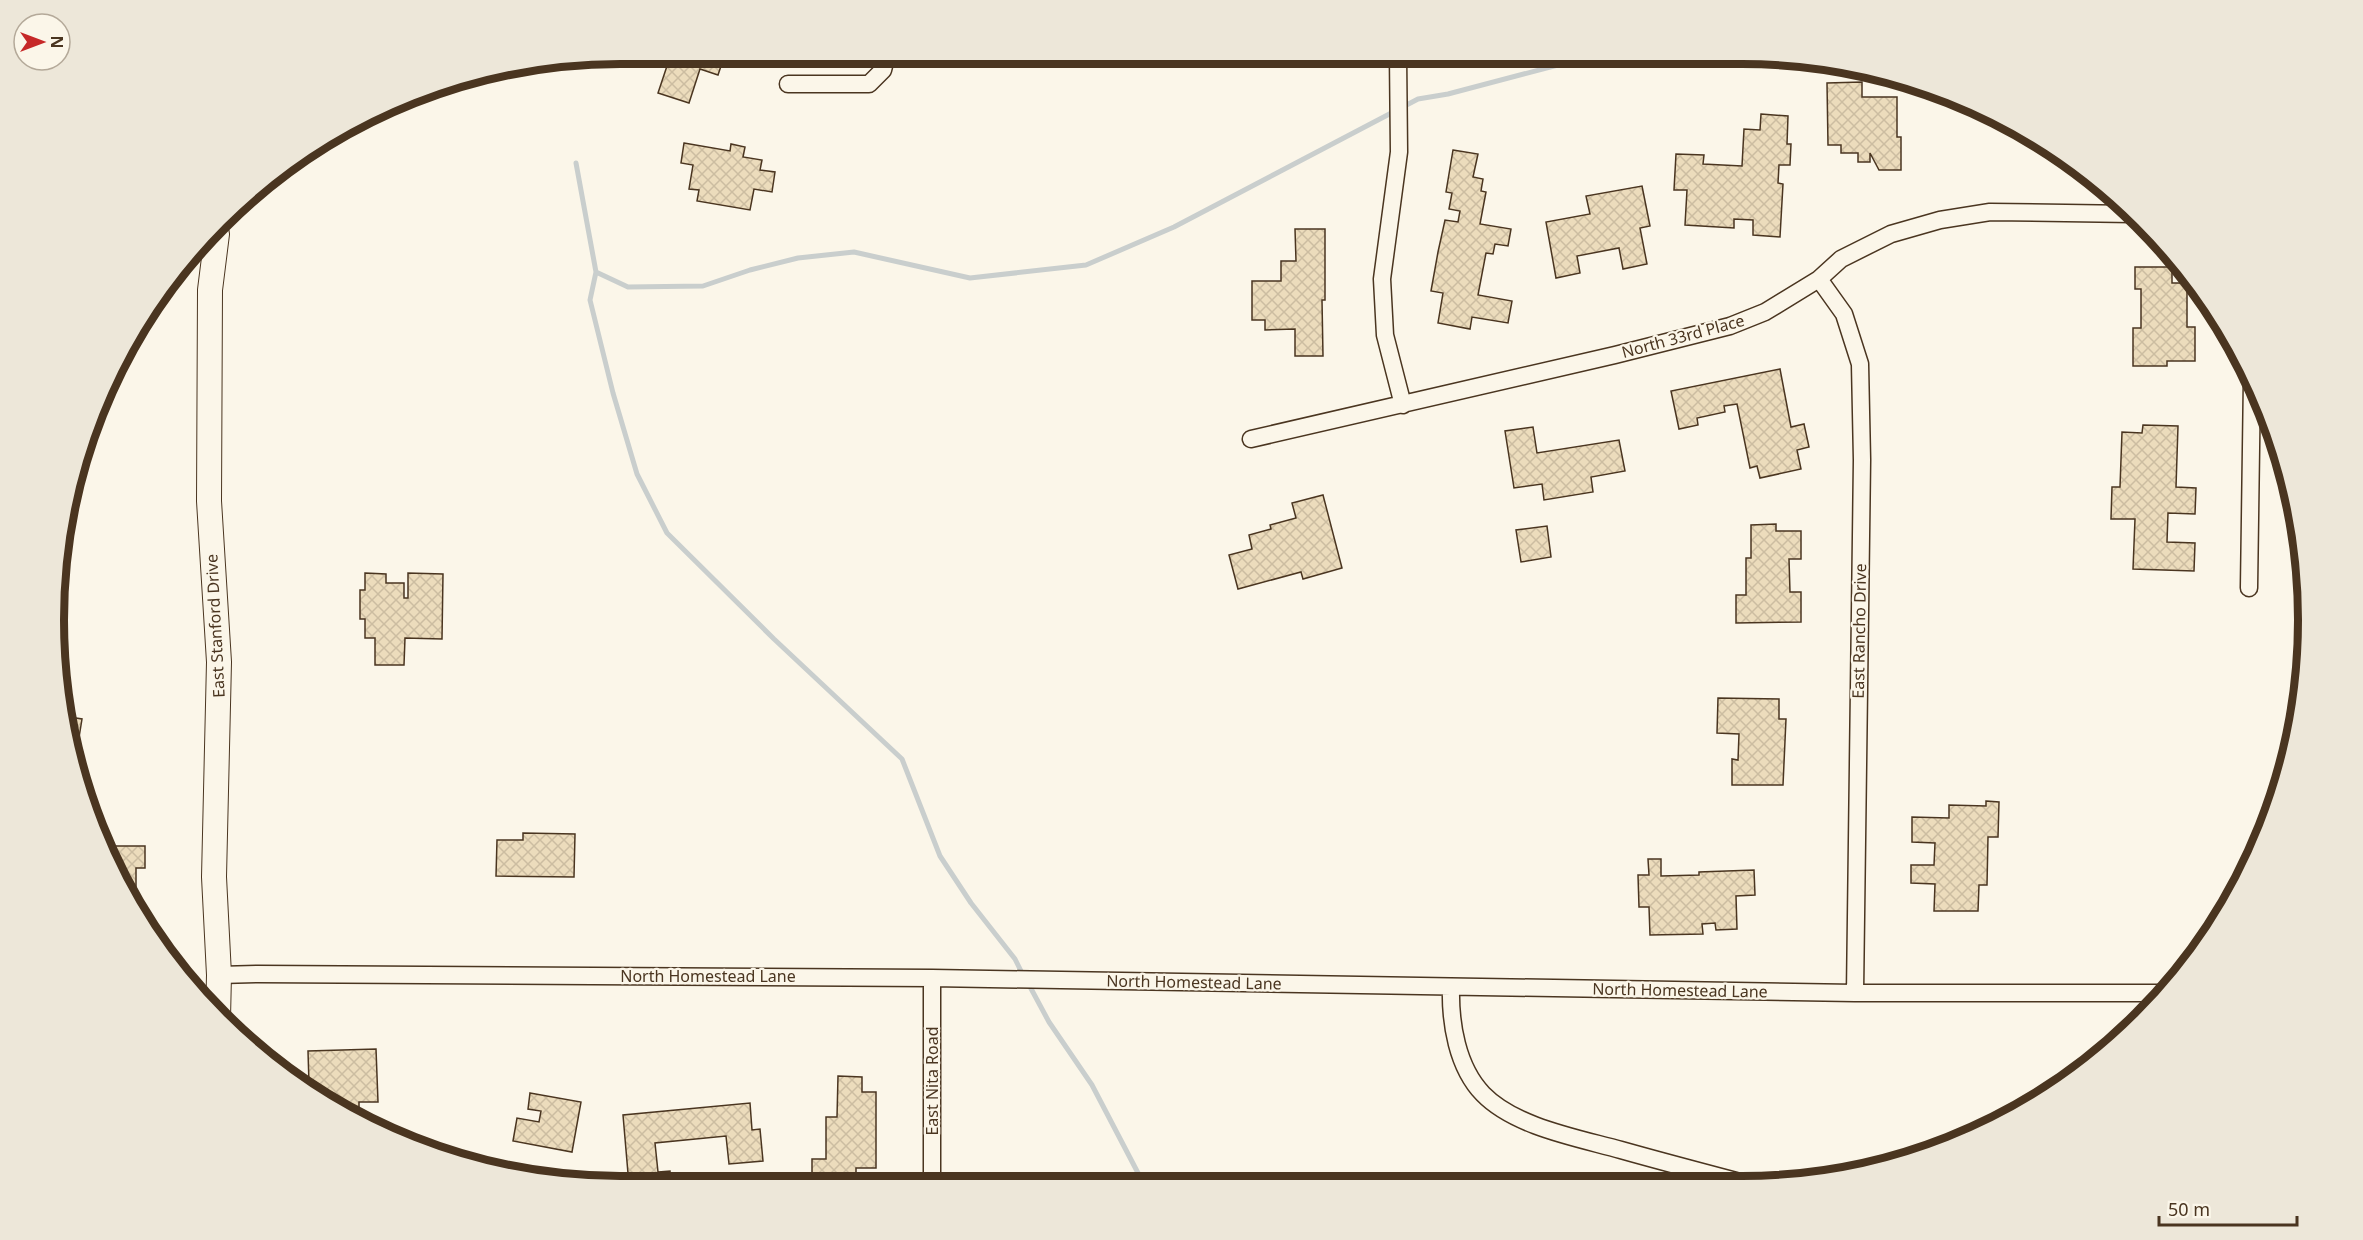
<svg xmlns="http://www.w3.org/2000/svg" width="2363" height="1240" viewBox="0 0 2363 1240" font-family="'Noto Sans',sans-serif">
<defs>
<pattern id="building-cross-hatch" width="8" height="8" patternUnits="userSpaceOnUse" patternTransform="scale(1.5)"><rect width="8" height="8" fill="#ecdcbc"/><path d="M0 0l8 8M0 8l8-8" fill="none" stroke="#ccbda1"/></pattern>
</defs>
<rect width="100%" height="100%" fill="#fbf6e9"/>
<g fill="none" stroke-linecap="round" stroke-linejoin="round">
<path stroke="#c9cecd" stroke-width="5" d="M 576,163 L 596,272 L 590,300 L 613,393 L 637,474 L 667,533 L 774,639 L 902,759 L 940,856 L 971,903 L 1015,959 L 1023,975
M 596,272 L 628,287 L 703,286 L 750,270 L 798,258 L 854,252 L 970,278 L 1086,265 L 1174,227 L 1418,99 L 1448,94 L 1596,55
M 1028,983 L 1049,1022 L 1092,1085 L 1138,1173 L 1149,1183"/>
</g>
<path fill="url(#building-cross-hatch)" stroke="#4a3520" stroke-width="1.5" d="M 677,54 L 725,54 L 718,75 L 700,69 L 689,103 L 658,93 L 668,63 L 677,66 L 680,55 Z
M 1273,55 L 1300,55 L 1300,59 L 1273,60 Z
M 1862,82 L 1862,97 L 1897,97 L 1897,137 L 1901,137 L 1901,170 L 1879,170 L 1870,153 L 1870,162 L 1858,162 L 1858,153 L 1841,153 L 1841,145 L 1828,145 L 1827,83 Z
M 1761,114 L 1788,116 L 1787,144 L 1791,144 L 1790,165 L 1779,165 L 1778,183 L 1783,184 L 1780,237 L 1753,235 L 1753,220 L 1734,219 L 1734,228 L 1685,225 L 1687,190 L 1674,190 L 1676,154 L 1704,155 L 1703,164 L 1742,166 L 1744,129 L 1760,130 Z
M 684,143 L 730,151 L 731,144 L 745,147 L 743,157 L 762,160 L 760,170 L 775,172 L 772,192 L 754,189 L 750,210 L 697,201 L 699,190 L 689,189 L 693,165 L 681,163 Z
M 1453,150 L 1478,154 L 1473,177 L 1483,179 L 1481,191 L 1486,192 L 1480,224 L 1511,229 L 1508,246 L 1495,244 L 1493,254 L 1486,253 L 1478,295 L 1512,301 L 1508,323 L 1472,317 L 1470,329 L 1438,323 L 1443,293 L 1431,291 L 1438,252 L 1445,220 L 1458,222 L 1460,211 L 1449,209 L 1452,193 L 1446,192 Z
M 1642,186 L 1650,226 L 1640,228 L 1647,264 L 1623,269 L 1619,248 L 1577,256 L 1580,273 L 1556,278 L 1546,222 L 1590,214 L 1586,196 Z
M 1295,229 L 1325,229 L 1325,300 L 1322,300 L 1323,356 L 1295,356 L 1295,329 L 1265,330 L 1265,320 L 1252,320 L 1252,281 L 1281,281 L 1281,261 L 1296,261 Z
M 2135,267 L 2172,267 L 2172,283 L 2187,283 L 2187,327 L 2195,327 L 2195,361 L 2167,361 L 2167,366 L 2133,366 L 2133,328 L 2141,328 L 2141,289 L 2135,289 Z
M 1780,369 L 1791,427 L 1804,424 L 1809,447 L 1797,450 L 1801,469 L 1760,478 L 1757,466 L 1750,468 L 1737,404 L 1724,406 L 1725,412 L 1697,418 L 1698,425 L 1679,429 L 1671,391 Z
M 2143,425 L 2178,426 L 2176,487 L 2196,488 L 2195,514 L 2168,513 L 2167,542 L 2195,543 L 2194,571 L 2133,569 L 2135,519 L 2111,519 L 2112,487 L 2120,487 L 2122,432 L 2142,433 Z
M 1533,427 L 1537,453 L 1619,440 L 1625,471 L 1591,477 L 1593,492 L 1544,500 L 1542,484 L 1514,488 L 1505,431 Z
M 1323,495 L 1342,568 L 1303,579 L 1301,572 L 1238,589 L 1229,555 L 1252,549 L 1249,535 L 1271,529 L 1270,525 L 1296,518 L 1292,503 Z
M 1776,524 L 1776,531 L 1801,531 L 1801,559 L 1789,559 L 1790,592 L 1801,592 L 1801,622 L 1736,623 L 1736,595 L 1746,595 L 1746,558 L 1751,558 L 1751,525 Z
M 1547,526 L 1551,557 L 1521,562 L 1516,530 Z
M 365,573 L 386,574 L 386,583 L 404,583 L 404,598 L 408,598 L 408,573 L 443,574 L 442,639 L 405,638 L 404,665 L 375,665 L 375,638 L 365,638 L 365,619 L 360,619 L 360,590 L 365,590 Z
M 2296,651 L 2308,651 L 2305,675 L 2296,675 Z
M 1718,698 L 1779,699 L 1779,719 L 1786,719 L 1783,785 L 1732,785 L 1732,759 L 1738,760 L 1739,734 L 1717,733 Z
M 69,717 L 82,719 L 77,750 Z
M 1986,801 L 1999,802 L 1998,837 L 1988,837 L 1987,885 L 1979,885 L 1978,911 L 1934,911 L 1935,884 L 1911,883 L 1911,865 L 1934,865 L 1935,843 L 1912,842 L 1912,817 L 1949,818 L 1949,805 L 1986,806 Z
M 523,833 L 575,834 L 574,877 L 496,876 L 497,840 L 523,840 Z
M 111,846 L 145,846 L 145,868 L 136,868 L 136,902 L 132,902 L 106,853 L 111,853 Z
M 1648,859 L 1661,859 L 1661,876 L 1699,875 L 1699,872 L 1754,870 L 1755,895 L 1736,896 L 1737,929 L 1716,930 L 1715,923 L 1702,924 L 1703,934 L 1650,935 L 1649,907 L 1639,907 L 1638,875 L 1649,875 Z
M 376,1049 L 378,1102 L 359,1102 L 359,1110 L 348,1110 L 348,1112 L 309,1084 L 308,1051 Z
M 838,1076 L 862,1077 L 862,1092 L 876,1092 L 876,1168 L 856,1168 L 856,1184 L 812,1184 L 812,1159 L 826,1159 L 826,1117 L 837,1117 Z
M 530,1093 L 581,1102 L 572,1152 L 513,1141 L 517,1118 L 539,1122 L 541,1111 L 528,1109 Z
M 750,1103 L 752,1130 L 760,1129 L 763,1161 L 729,1164 L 726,1136 L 655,1143 L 658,1172 L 670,1171 L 671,1185 L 629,1185 L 623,1115 Z"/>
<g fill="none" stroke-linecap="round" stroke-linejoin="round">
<g stroke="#4a3520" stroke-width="19">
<path id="street" d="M 1398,55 L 1399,152 L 1382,279 L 1385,335 L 1403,405
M 788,84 L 869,84 L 883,70 L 887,54
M 1819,279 L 1844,314 L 1860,364 L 1862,460 L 1855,993
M 1251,439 L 1615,355 L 1730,326 L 1765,312 L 1819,279 L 1841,259 L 1891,234 L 1940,220 L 1990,212 L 2133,214
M 2249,588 L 2252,379
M 219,975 L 258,974 L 932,978 L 1855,993 L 2168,993
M 932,978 L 932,1175 L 935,1184
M 1451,987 C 1450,1023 1457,1067 1483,1094 C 1515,1127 1578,1138 1621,1150 C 1660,1161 1698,1171 1736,1181"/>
</g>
<g stroke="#4a3520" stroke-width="26">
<path id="secondary" d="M 217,234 L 210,290 L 209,501 L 219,662 L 214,877 L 219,975 L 218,1018"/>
</g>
<use href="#street" stroke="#fbf6e9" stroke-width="16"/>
<use href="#secondary" stroke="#fbf6e9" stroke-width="24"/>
</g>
<g text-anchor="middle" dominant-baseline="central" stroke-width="4.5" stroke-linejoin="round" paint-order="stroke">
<g font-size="16" fill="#4a3520" stroke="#fbf6e9">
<text transform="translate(1683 336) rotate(-15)">North 33rd Place</text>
<text transform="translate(215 626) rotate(-93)">East Stanford Drive</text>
<text transform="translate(1859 631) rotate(-89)">East Rancho Drive</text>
<text x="708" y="976">North Homestead Lane</text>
<text transform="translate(1194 982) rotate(1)">North Homestead Lane</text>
<text transform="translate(1680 990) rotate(1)">North Homestead Lane</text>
<text transform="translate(932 1081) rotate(-90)">East Nita Road</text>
</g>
</g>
<path d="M0 0H2363V1240H0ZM620 64H1742A556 556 0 0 1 2298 620V620A556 556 0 0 1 1742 1176H620A556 556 0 0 1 64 620V620A556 556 0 0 1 620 64Z" fill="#ede7d9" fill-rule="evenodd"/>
<path fill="none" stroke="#4a3520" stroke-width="8" d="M620 64H1742A556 556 0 0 1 2298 620V620A556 556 0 0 1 1742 1176H620A556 556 0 0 1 64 620V620A556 556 0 0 1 620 64Z"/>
<g transform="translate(42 42) rotate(90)"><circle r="28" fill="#fbf6e9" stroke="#b4a999" stroke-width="1.5"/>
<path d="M0-4.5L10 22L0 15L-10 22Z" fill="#c62828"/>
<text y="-9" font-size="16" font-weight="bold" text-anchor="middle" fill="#4a3520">N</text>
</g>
<path d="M2159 1216v9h138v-9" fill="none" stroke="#4a3520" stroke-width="3"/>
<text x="2168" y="1216" font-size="18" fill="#4a3520" stroke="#fbf6e9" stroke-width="4.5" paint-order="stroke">50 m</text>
</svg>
